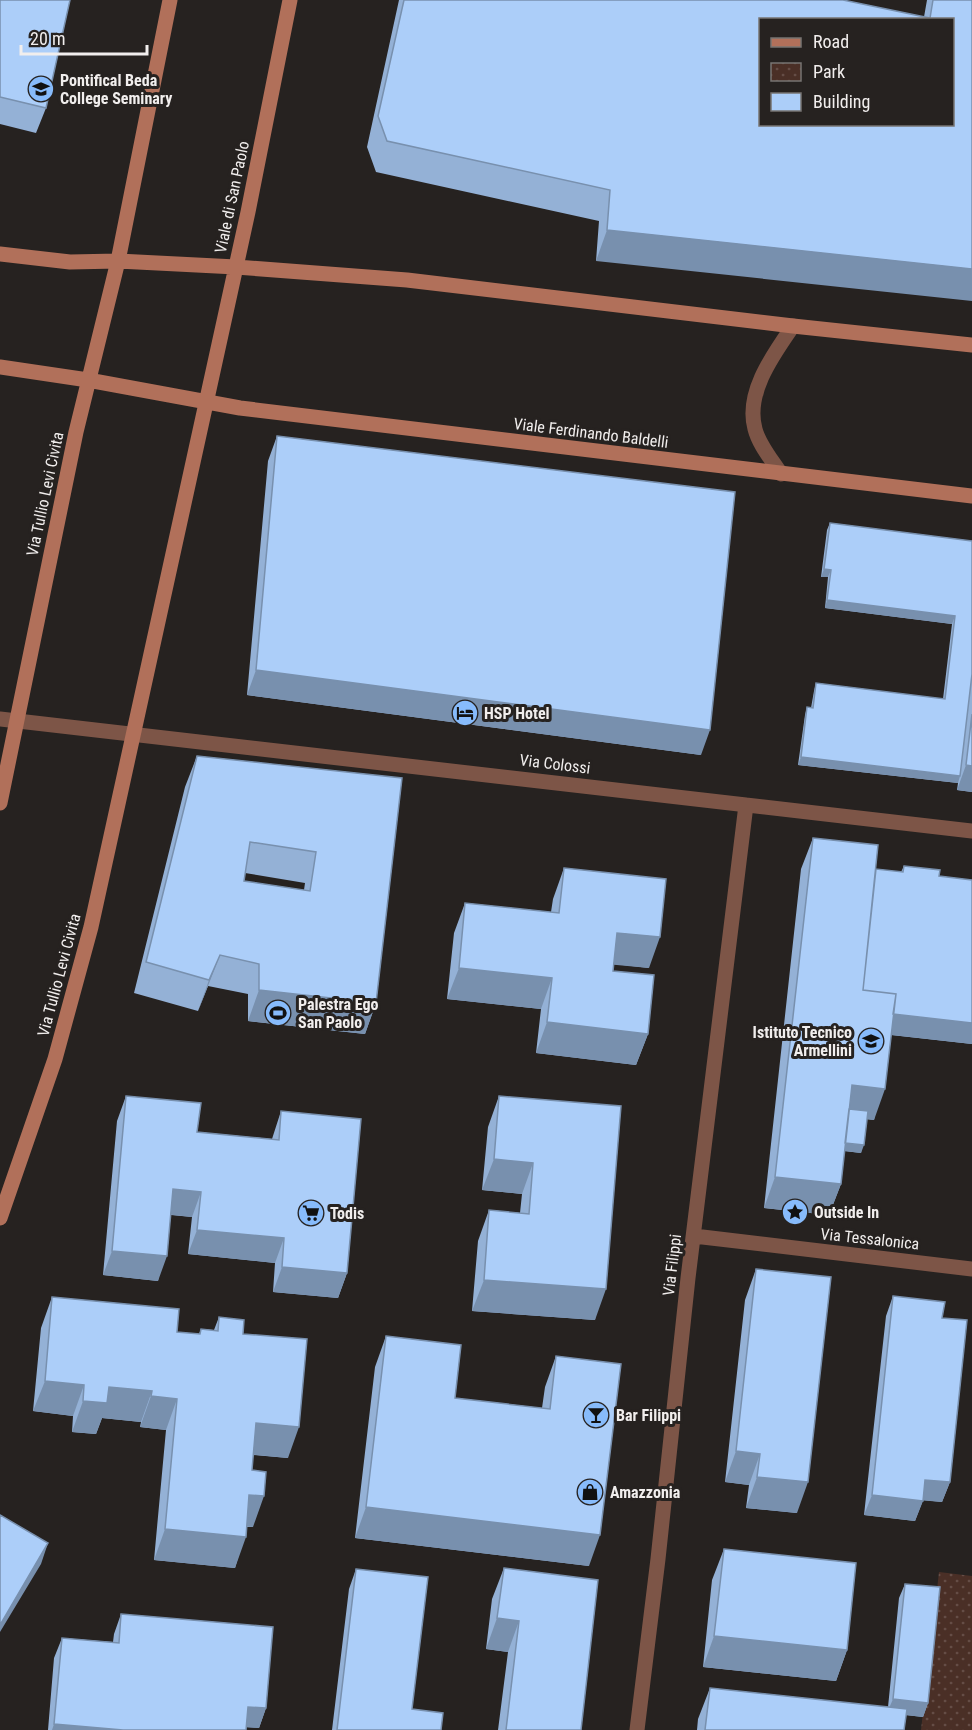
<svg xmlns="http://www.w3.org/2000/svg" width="972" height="1730" viewBox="0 0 972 1730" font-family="'Roboto Condensed',sans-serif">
<defs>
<pattern id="park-dots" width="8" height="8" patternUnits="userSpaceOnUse" patternTransform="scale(1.5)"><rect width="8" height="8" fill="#4a2f26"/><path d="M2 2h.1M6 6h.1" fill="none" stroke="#654d46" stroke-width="1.8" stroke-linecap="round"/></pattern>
</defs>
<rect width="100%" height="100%" fill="#262220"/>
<path fill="url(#park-dots)" d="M 939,1572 L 972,1576 L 972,1730 L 921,1730 Z"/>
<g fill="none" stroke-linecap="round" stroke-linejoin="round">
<path stroke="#7d5547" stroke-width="15" d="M 781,474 C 772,460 759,445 755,429 C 745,393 773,355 793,326
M 0,719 L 972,831
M 694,1236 L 972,1269
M 637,1730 L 658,1559 L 688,1278 L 746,805"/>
<path stroke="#b1705a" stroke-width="15" d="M 0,254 L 70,262 L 118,261 L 236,267 L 407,280 L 793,326 L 972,345
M 0,367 L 88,380 L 240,408 L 972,496
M 0,803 L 76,432 L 118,261 L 170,0
M 0,1218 L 55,1059 L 91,927 L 248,212 L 290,0"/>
</g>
<path fill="#94b1d6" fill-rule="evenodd" d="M 0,0 L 46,108 L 36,133 L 0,124 Z
M 399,0 L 843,0 L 924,17 L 927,0 L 972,0 L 596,261 L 599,221 L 376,172 L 367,147 Z
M 277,436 L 701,755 L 247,695 L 268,461 Z
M 830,523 L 972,541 L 972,792 L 957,790 L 958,783 L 798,765 L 805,715 L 807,707 L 811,708 L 814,691 L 816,683 L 943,699 L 952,624 L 825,608 L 828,577 L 821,577 L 827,530 Z
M 197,756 L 402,778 L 376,1003 L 365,1034 L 248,1021 L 248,994 L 208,986 L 198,1011 L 134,993 L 185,787 ZM 245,873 L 305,883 L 304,890 L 244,881 Z
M 813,838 L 876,869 L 901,872 L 904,866 L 939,876 L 972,880 L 972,1044 L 891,1035 L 874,1120 L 867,1119 L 861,1153 L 844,1151 L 841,1184 L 829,1215 L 764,1208 L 801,869 Z
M 564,868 L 649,968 L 614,964 L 613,971 L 648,1034 L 636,1065 L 536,1053 L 541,1009 L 447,999 L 454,933 L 465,903 L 551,912 L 553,899 Z
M 126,1096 L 197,1132 L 272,1139 L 281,1111 L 347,1273 L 338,1298 L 273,1292 L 275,1263 L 188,1254 L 192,1217 L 171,1215 L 158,1281 L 103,1275 L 117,1121 Z
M 499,1096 L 621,1106 L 595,1320 L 472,1311 L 478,1241 L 489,1210 L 520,1213 L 522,1194 L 482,1190 L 488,1127 Z
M 756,1269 L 797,1513 L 746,1508 L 749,1485 L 725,1482 L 745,1300 Z
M 893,1296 L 942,1318 L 950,1482 L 942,1502 L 923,1500 L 915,1521 L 864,1515 L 886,1316 Z
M 52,1297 L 177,1332 L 199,1334 L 201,1329 L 214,1330 L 219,1317 L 243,1334 L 288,1458 L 253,1455 L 252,1470 L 253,1527 L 247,1527 L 235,1568 L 154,1560 L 166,1430 L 140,1427 L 141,1422 L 102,1418 L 96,1434 L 72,1432 L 73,1416 L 33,1411 L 41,1328 Z
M 386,1336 L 455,1398 L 542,1408 L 545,1387 L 556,1356 L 589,1566 L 355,1538 L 375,1367 Z
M 724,1549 L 847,1650 L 836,1681 L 703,1667 L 712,1580 Z
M 504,1568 L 581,1730 L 498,1730 L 508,1652 L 486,1649 L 492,1599 Z
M 356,1569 L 412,1709 L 441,1730 L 332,1730 L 349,1589 Z
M 905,1584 L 928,1703 L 923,1717 L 906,1715 L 904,1730 L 697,1730 L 698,1719 L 710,1688 L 888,1707 L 899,1598 Z
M 121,1614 L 266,1708 L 259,1728 L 246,1727 L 246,1730 L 48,1730 L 54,1658 L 62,1638 L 113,1642 L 114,1634 Z"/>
<path fill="#7890ae" d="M 607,230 L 972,269 L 972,301 L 596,261 Z
M 824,569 L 831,570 L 828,577 L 821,577 Z
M 827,600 L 955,616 L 952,624 L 825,608 Z
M 256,670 L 710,730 L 701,755 L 247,695 Z
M 801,757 L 960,776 L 958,783 L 798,765 Z
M 966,765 L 972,766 L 972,792 L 957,790 Z
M 617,933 L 660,937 L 649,968 L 606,964 Z
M 220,955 L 208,986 L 198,1011 L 209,980 Z
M 459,968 L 552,978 L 541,1009 L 447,999 Z
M 259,990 L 376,1003 L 365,1034 L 248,1021 Z
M 891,1014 L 972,1023 L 972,1044 L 883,1034 Z
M 547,1022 L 648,1034 L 636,1065 L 536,1053 Z
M 852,1085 L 885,1089 L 874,1120 L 842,1117 Z
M 839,1143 L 864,1145 L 861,1153 L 837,1150 Z
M 494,1159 L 533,1163 L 522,1194 L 482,1190 Z
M 775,1177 L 841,1184 L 829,1215 L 764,1208 Z
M 173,1189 L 201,1192 L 192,1217 L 164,1214 Z
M 197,1230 L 284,1238 L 275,1263 L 188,1254 Z
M 112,1251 L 167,1256 L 158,1281 L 103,1275 Z
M 282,1267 L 347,1273 L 338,1298 L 273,1292 Z
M 484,1280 L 606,1289 L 595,1320 L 472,1311 Z
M 45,1381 L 84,1385 L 73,1416 L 33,1411 Z
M 109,1387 L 152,1391 L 141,1422 L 102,1418 L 96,1434 L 72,1432 L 83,1401 Z
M 151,1396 L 177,1399 L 166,1430 L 140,1427 Z
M 256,1423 L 299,1427 L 288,1458 L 245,1454 Z
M 736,1451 L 760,1454 L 749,1485 L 725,1482 Z
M 757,1477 L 808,1482 L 797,1513 L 746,1508 Z
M 925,1480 L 950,1482 L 942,1502 L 918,1500 Z
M 249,1495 L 264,1496 L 253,1527 L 238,1526 Z
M 872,1495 L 923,1501 L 915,1521 L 864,1515 Z
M 366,1507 L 600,1535 L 589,1566 L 355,1538 Z
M 165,1529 L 246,1537 L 235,1568 L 154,1560 Z
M 48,1543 L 41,1564 L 0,1632 L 0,1625 Z
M 497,1618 L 519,1621 L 508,1652 L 486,1649 Z
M 714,1636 L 847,1650 L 836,1681 L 703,1667 Z
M 893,1699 L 928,1703 L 923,1717 L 887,1713 Z
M 248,1707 L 266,1708 L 259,1728 L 241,1727 Z
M 54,1724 L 123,1730 L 52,1730 Z"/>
<path fill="#accef9" stroke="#7890ae" stroke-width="1.5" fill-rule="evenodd" d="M 0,0 L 70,0 L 46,108 L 0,97 Z
M 404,0 L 843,0 L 930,18 L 933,0 L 972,0 L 972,269 L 607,230 L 610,190 L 387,141 L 378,116 ZM 760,20 L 952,20 L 952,124 L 760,124 Z
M 277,436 L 735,492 L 710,730 L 256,670 Z
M 830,523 L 972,541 L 972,674 L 960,776 L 801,757 L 807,707 L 813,708 L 816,683 L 945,699 L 955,616 L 827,600 L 831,570 L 824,569 Z
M 972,714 L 972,766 L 966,765 Z
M 197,756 L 402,778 L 376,1003 L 259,990 L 259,964 L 220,955 L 209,980 L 146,962 ZM 250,842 L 316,852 L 310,891 L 244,881 Z
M 813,838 L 878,845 L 863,990 L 896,994 L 885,1089 L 852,1085 L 841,1184 L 775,1177 Z
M 904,866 L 940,870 L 939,876 L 972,880 L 972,1023 L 893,1014 L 896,994 L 863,990 L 876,869 L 903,872 Z
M 564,868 L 666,879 L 660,937 L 617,933 L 613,971 L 654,975 L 648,1034 L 547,1022 L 552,978 L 459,968 L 465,903 L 559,913 Z
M 126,1096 L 201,1103 L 197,1132 L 279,1140 L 281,1111 L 361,1119 L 347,1273 L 282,1267 L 284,1238 L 197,1230 L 201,1192 L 173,1189 L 167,1256 L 112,1251 Z
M 499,1096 L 621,1106 L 606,1289 L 484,1280 L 489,1210 L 529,1214 L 533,1163 L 494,1159 Z
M 849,1109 L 868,1111 L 864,1145 L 845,1143 Z
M 756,1269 L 831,1277 L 808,1482 L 757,1477 L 760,1454 L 736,1451 Z
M 893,1296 L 945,1302 L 942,1318 L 967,1320 L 950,1482 L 925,1480 L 923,1501 L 872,1495 Z
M 52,1297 L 179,1309 L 177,1332 L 200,1334 L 201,1329 L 218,1331 L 219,1317 L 244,1320 L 243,1334 L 307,1339 L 299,1427 L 256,1423 L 252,1470 L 266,1472 L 264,1496 L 249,1495 L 246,1537 L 165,1529 L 177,1399 L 151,1396 L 152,1391 L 109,1387 L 107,1403 L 83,1401 L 84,1385 L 45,1381 Z
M 386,1336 L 461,1345 L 455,1398 L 550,1409 L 556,1356 L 621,1364 L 600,1535 L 366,1507 Z
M 0,1515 L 48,1543 L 0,1625 Z
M 724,1549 L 856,1563 L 847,1650 L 714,1636 Z
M 504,1568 L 598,1580 L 581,1730 L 506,1730 L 519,1621 L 497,1618 Z
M 356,1569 L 428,1577 L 412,1709 L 443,1713 L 441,1730 L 337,1730 Z
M 905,1584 L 940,1587 L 928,1703 L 893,1699 Z
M 121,1614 L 273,1627 L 266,1708 L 248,1707 L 246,1730 L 123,1730 L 54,1724 L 62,1638 L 119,1643 Z
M 710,1688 L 907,1709 L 904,1730 L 705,1730 Z"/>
<defs>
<g id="university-disc" transform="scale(1.35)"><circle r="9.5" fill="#87bbfb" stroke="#262220"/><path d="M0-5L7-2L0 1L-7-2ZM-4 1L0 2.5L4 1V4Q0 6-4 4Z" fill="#111"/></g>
<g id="hotel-disc" transform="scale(1.35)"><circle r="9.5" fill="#87bbfb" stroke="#262220"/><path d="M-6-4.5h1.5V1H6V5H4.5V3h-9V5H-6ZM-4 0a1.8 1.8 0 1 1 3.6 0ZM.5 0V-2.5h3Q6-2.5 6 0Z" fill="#111"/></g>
<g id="stadium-disc" transform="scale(1.35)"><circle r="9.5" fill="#87bbfb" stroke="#262220"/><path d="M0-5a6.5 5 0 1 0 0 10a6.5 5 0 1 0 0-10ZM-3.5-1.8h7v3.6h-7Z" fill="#111"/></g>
<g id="school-disc" transform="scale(1.35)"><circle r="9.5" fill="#87bbfb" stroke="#262220"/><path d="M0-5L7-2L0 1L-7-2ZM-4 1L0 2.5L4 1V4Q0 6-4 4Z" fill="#111"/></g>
<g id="sight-disc" transform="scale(1.35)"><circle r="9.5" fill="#87bbfb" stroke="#262220"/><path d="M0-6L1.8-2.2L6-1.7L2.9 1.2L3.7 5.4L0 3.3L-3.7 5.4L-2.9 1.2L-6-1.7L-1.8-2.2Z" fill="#111"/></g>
<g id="supermarket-disc" transform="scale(1.35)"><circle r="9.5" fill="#87bbfb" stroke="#262220"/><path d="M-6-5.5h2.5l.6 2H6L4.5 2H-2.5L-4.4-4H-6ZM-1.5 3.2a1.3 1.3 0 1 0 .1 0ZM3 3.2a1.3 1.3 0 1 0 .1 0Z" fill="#111"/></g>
<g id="bar-disc" transform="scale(1.35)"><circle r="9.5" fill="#87bbfb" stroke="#262220"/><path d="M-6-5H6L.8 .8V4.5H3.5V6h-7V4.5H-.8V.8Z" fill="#111"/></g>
<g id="shop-disc" transform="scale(1.35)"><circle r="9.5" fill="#87bbfb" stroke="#262220"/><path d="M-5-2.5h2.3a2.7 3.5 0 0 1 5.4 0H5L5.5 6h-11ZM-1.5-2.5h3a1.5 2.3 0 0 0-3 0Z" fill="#111"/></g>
</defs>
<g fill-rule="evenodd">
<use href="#university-disc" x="41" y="89"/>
<use href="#hotel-disc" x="465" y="713"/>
<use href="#stadium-disc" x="278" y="1013"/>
<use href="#school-disc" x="871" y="1041"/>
<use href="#sight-disc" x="795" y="1212"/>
<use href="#supermarket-disc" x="311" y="1213"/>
<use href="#bar-disc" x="596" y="1415"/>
<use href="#shop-disc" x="590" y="1492"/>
</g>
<g text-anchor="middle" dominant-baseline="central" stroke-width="6" stroke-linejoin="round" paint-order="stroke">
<g font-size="16" font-weight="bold" fill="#f1eeed" stroke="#262220" text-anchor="start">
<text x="60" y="80">Pontifical Beda<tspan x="60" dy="18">College Seminary</tspan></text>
<text x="484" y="713">HSP Hotel</text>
<text x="298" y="1004">Palestra Ego<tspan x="298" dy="18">San Paolo</tspan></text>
<text x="852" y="1032" text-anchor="end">Istituto Tecnico<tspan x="852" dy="18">Armellini</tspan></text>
<text x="814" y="1212">Outside In</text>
<text x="330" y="1213">Todis</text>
<text x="616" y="1415">Bar Filippi</text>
<text x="610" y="1492">Amazzonia</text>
</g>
<g font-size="16" fill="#f1eeed" stroke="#262220">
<text transform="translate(232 197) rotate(-78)">Viale di San Paolo</text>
<text transform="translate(591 433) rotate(7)">Viale Ferdinando Baldelli</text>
<text transform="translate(45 494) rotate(-78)">Via Tullio Levi Civita</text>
<text transform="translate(555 764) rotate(7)">Via Colossi</text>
<text transform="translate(59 975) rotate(-75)">Via Tullio Levi Civita</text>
<text transform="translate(870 1239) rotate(6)">Via Tessalonica</text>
<text transform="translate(672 1265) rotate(-83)">Via Filippi</text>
</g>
</g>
<rect x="759" y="18" width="195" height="108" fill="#262220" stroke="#777472" stroke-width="1.5"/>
<rect x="771" y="38" width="30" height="9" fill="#b1705a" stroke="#777472" stroke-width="1.5"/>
<text x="813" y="48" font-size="18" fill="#f1eeed">Road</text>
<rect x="771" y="63" width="30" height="18" fill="url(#park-dots)" stroke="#777472" stroke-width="1.5"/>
<text x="813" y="78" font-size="18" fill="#f1eeed">Park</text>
<rect x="771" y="93" width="30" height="18" fill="#accef9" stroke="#777472" stroke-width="1.5"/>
<text x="813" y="108" font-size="18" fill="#f1eeed">Building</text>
<path d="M21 45v9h126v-9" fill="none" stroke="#f1eeed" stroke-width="3"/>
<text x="30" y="45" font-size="18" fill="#f1eeed" stroke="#262220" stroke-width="4.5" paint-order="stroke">20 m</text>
</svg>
